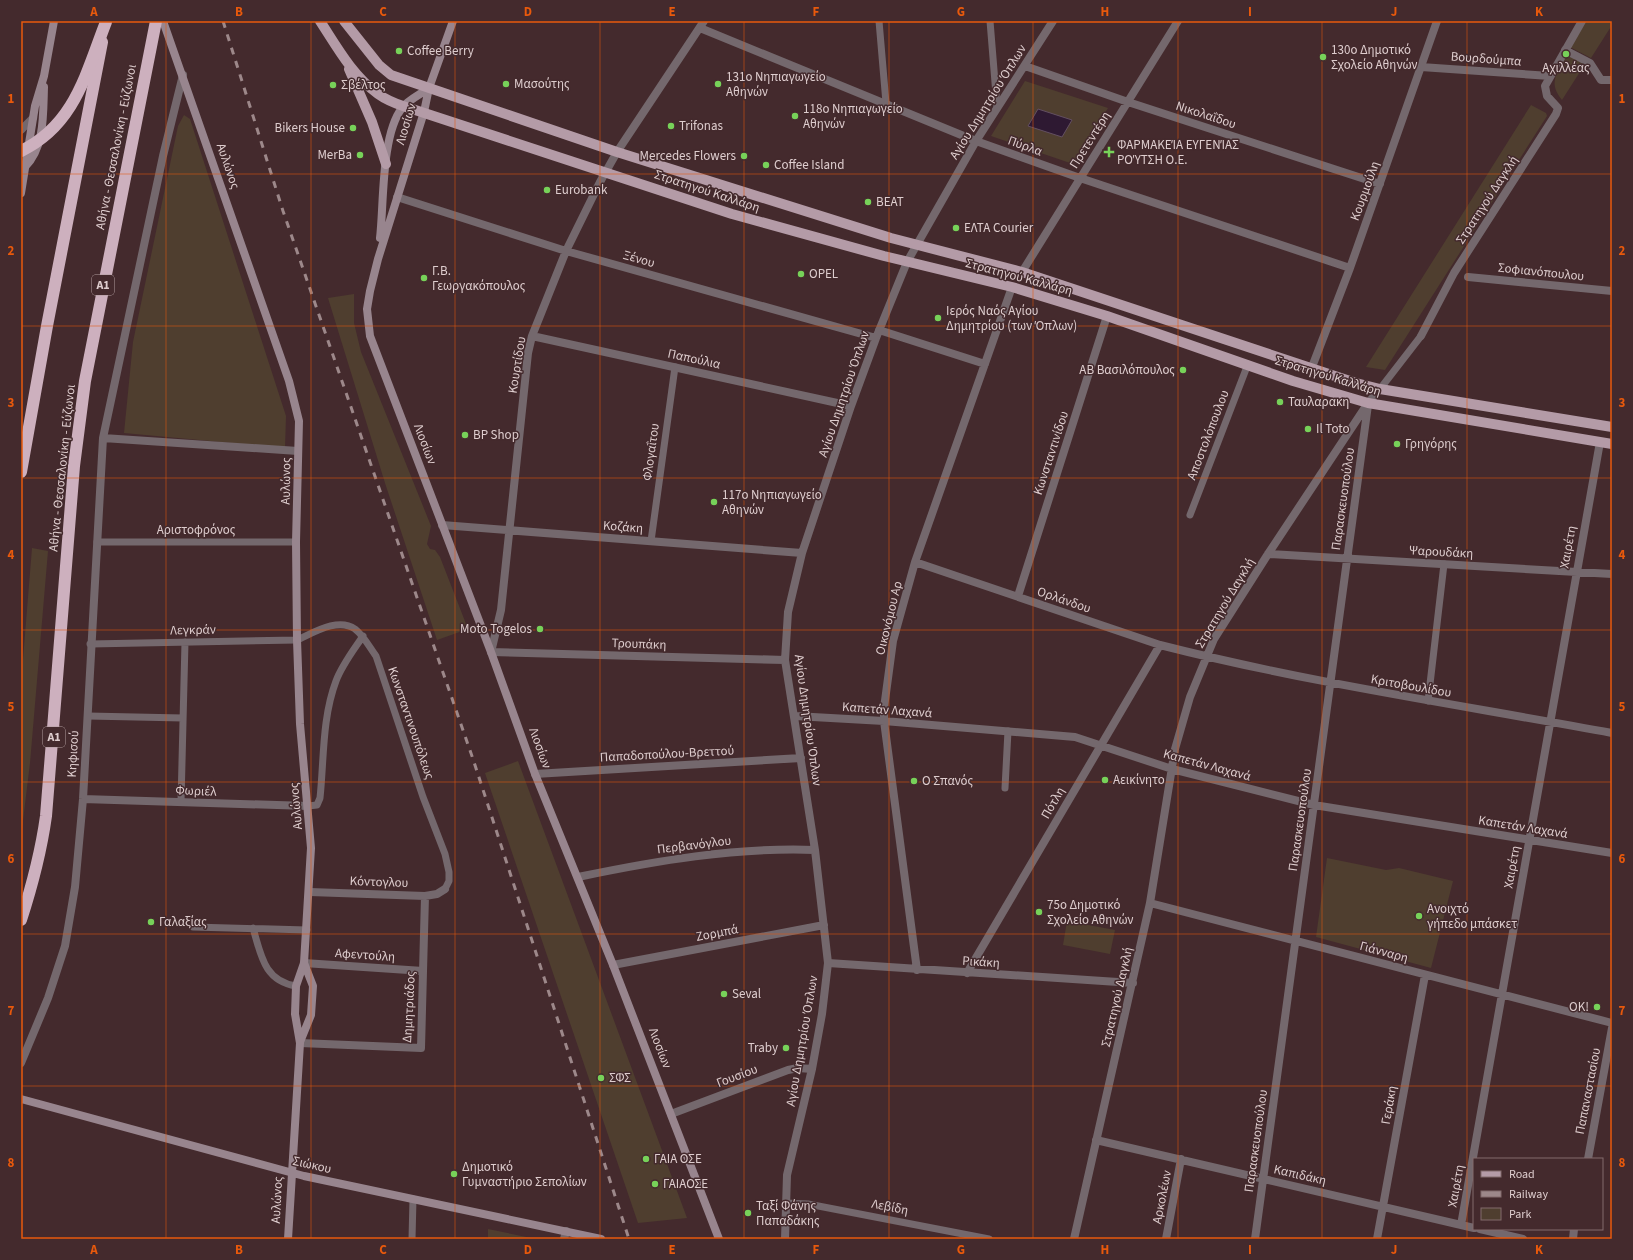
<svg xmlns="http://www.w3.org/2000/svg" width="1633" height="1260" viewBox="0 0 1633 1260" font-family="'Source Sans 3',sans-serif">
<rect width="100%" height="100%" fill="#442a2d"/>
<path fill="#4f3e2f" d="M 1586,21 L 1612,21 L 1612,25 L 1591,58 L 1570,47 Z
M 1567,54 L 1585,64 L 1562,100 C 1547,82 1558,72 1567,54 Z
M 1025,81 L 1108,108 L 1073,164 L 991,136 Z
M 1531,105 L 1546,113 L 1547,116 L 1385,370 L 1366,367 Z
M 184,115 L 190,119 L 286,416 L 285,448 L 124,433 L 133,342 L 178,126 Z
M 354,294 L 354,323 L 361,352 L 431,526 L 427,544 L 430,549 L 435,550 L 440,557 L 468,629 L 437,640 L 385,483 L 328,298 Z
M 32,548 L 48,551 L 30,763 L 21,837 L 21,684 Z
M 518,761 L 687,1218 L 638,1223 L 485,773 Z
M 1327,858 L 1386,870 L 1399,868 L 1453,881 L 1431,968 L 1316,937 Z
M 1067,921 L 1115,930 L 1110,954 L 1063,945 Z
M 488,1229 L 536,1239 L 488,1239 Z"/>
<path fill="#2e1932" stroke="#634f61" d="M 1038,109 L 1072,120 L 1062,137 L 1028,126 Z"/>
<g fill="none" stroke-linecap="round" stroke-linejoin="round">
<path stroke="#74686d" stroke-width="7" d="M 879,21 L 886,103
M 990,21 L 997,107
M 1380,389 L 1421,336
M 1190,515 L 1248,364
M 651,541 L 675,367
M 97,542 L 296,542
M 90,644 L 297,640 C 313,633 338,617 355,629 C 364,636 370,648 376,656 L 423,797 L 445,854 L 449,872 L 449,881 L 445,889
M 1428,701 L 1444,564
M 88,716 L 183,718
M 1005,788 L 1008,731
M 181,802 L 185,642
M 308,806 L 317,805 L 320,798 C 324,760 322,718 336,681 C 342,665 353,651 363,636
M 193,927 L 307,930
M 253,928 C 261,955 264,981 296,986
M 785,1203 L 808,1204 L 989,1239
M 412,1239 L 413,1199"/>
<path stroke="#74686d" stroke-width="8" d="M 704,21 L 617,152 L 600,182 L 566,251 L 532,336 L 528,353 L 501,610 L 491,652 L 785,660
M 700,28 L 976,141 L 1080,178 L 1350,268
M 1565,50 L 1590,63 L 1601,80 L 1612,80
M 1025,66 L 1128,102 L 1380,184
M 1421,67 L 1550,76
M 21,130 L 33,118
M 397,197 L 566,251 L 876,338
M 1022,272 L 1178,21
M 1468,277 L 1612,291
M 879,330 L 985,364
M 532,336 L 851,406
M 1421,336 L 1454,273 L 1556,114 L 1558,108 L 1547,96 L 1545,86 L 1582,21
M 1312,367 L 1350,268 L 1437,21
M 103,438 L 298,451
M 442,525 L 802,553
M 1268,554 L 1612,574
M 915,562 L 1160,645 C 1309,683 1461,705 1612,733
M 1018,596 L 1107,316
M 795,716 L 884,721 L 1075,737 L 1172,769 L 1314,805 L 1612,853
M 535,774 L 801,758
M 83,799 L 308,806
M 578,877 C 655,861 735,847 815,850
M 310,892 L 425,896 L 437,894 L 445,889
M 1150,903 L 1612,1023
M 304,963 L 423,971
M 828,963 L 1133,983
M 613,965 L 824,925
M 917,970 L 884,721 L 884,708 L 893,641 L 915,562 L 1012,287
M 967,973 L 1160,645
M 300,1043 L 421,1048 L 425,896
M 21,1063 L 48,998 L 65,946 L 75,887 L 83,799 L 103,438 L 163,156 L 183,75
M 671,1114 L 788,1070 L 798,1068 L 812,1069
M 1096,1140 L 1474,1228
M 1588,1159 L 1612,1028
M 1461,1225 L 1600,442
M 1480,1229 L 1523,1239
M 564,1239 L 566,1231
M 785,1239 L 787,1175 L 812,1069 L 822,1014 L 828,963 L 815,850 L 785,660 L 788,612 L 802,553 L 851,406 L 876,338 L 907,262 L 976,141 L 1053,21
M 1074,1239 L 1150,903 L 1175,749 L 1190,697 L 1214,639 L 1268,554 L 1368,403 L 1380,389
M 1166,1239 L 1181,1159
M 1255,1239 L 1368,405
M 1377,1239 L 1425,975
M 1573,1239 L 1574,1229"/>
<path stroke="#98858e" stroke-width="8" d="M 163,21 L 289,381 L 299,421 L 296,542 L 297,640 L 300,724 L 311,848 L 304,963 L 296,986 L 295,1014 L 300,1043 L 288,1239
M 453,21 L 429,88 L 424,112 L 378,259 L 370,291 L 367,309 L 370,336 L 491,652 L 535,774 L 613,965 L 719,1239
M 25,167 C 45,147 43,114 44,87
M 21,193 L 35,106 L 44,76 L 54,21
M 380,238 C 384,204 381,135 402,108 C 408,100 421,94 429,88
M 300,1042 L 311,1015 L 313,986 L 304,963
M 21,1099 L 304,1176 L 601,1239"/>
<path stroke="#b49ba7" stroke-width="10" d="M 320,21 C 337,47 352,75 378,94 C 385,99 394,103 403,106 L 732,214 L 884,256 L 1012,287 L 1107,316 L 1293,381 L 1368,403 L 1612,444
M 344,21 L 379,65 L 391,75 L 617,152 L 891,238 L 1022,272 L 1356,383 L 1380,389 L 1612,427
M 349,69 L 372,122 L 386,164"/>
<path stroke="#cdb0be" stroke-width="12" d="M 21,472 L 47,326 L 102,42
M 21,920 C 32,886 41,852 46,816 L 74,466 L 85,381 L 156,21"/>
<path stroke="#9d888a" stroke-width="3" stroke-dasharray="7 7" stroke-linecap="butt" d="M 223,21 L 283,211 L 473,759 L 629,1239"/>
<path stroke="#cdb0be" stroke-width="12" d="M 21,151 C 75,125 86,73 106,22"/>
</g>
<path fill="none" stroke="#e8590c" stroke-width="1" stroke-opacity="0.55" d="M 166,21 L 166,1239M 311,21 L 311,1239M 455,21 L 455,1239M 600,21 L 600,1239M 744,21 L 744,1239M 889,21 L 889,1239M 1033,21 L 1033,1239M 1178,21 L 1178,1239M 1322,21 L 1322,1239M 1467,21 L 1467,1239M 21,174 L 1612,174M 21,326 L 1612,326M 21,478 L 1612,478M 21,630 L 1612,630M 21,782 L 1612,782M 21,934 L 1612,934M 21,1086 L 1612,1086"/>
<g fill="#77d259" stroke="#442a2d" stroke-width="1.5">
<circle cx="399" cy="51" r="4"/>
<circle cx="1566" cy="54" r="4"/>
<circle cx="1323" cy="57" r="4"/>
<circle cx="506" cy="84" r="4"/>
<circle cx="718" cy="84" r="4"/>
<circle cx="333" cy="85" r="4"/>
<circle cx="795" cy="116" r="4"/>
<circle cx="671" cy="126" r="4"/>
<circle cx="353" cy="128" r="4"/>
<path d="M1107 146h4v4h4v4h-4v4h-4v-4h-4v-4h4z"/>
<circle cx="360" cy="155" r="4"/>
<circle cx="744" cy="156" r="4"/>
<circle cx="766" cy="165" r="4"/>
<circle cx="547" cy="190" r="4"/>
<circle cx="868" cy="202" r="4"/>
<circle cx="956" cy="228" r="4"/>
<circle cx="801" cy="274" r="4"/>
<circle cx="424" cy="278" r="4"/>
<circle cx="938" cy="318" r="4"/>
<circle cx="1183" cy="370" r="4"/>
<circle cx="1280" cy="402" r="4"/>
<circle cx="1308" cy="429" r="4"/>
<circle cx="465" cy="435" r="4"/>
<circle cx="1397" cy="444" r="4"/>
<circle cx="714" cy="502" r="4"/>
<circle cx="540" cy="629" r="4"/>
<circle cx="1105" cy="780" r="4"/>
<circle cx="914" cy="781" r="4"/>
<circle cx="1039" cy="912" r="4"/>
<circle cx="1419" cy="916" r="4"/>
<circle cx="151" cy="922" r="4"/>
<circle cx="724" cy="994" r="4"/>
<circle cx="1597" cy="1007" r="4"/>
<circle cx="786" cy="1048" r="4"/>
<circle cx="601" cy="1078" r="4"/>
<circle cx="646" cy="1159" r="4"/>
<circle cx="454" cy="1174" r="4"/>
<circle cx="655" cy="1184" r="4"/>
<circle cx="748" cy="1213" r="4"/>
</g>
<g text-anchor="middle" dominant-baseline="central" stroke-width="3" stroke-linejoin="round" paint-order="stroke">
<g fill="#442a2d" stroke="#b09c9e" stroke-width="1">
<rect x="92" y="275" width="22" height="20" rx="3"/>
<rect x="43" y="727" width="22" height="20" rx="3"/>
</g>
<g font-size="12" font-weight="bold" fill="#decdce">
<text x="103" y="285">Α1</text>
<text x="54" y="737">Α1</text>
</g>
<g font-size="13" fill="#decdce" stroke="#442a2d" text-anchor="start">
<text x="1331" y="50">130ο Δημοτικό<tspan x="1331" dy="15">Σχολείο Αθηνών</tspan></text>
<text x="407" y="51">Coffee Berry</text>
<text x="1566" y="68" text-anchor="middle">Αχιλλέας</text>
<text x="726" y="77">131ο Νηπιαγωγείο<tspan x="726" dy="15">Αθηνών</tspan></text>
<text x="514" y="84">Μασούτης</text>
<text x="341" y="85">Σβέλτος</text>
<text x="803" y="109">118ο Νηπιαγωγείο<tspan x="803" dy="15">Αθηνών</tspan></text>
<text x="679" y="126">Trifonas</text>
<text x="345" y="128" text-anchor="end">Bikers House</text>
<text x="1117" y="145">ΦΑΡΜΑΚΕΊΑ ΕΥΓΕΝΊΑΣ<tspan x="1117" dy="15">ΡΟΎΤΣΗ Ο.Ε.</tspan></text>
<text x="352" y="155" text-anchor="end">MerBa</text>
<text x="736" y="156" text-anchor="end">Mercedes Flowers</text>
<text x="774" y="165">Coffee Island</text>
<text x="555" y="190">Eurobank</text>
<text x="876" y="202">ΒΕΑΤ</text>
<text x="964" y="228">ΕΛΤΑ Courier</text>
<text x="432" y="271">Γ.Β.<tspan x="432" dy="15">Γεωργακόπουλος</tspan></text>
<text x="809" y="274">OPEL</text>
<text x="946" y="311">Ιερός Ναός Αγίου<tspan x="946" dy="15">Δημητρίου (των Όπλων)</tspan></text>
<text x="1175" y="370" text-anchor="end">AB Βασιλόπουλος</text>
<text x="1288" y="402">Ταυλαρακη</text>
<text x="1316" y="429">Il Toto</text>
<text x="473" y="435">BP Shop</text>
<text x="1405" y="444">Γρηγόρης</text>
<text x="722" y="495">117ο Νηπιαγωγείο<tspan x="722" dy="15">Αθηνών</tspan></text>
<text x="532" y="629" text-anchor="end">Moto Togelos</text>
<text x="1113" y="780">Αεικίνητο</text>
<text x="922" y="781">Ο Σπανός</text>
<text x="1047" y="905">75ο Δημοτικό<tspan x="1047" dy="15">Σχολείο Αθηνών</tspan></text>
<text x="1427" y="909">Ανοιχτό<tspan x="1427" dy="15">γήπεδο μπάσκετ</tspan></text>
<text x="159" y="922">Γαλαξίας</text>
<text x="732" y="994">Seval</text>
<text x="1589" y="1007" text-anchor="end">OK!</text>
<text x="778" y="1048" text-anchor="end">Traby</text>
<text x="609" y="1078">ΣΦΣ</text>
<text x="654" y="1159">ΓΑΙΑ ΟΣΕ</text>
<text x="462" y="1167">Δημοτικό<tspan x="462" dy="15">Γυμναστήριο Σεπολίων</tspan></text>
<text x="663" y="1184">ΓΑΙΑΟΣΕ</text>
<text x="756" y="1206">Ταξί Φάνης<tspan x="756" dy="15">Παπαδάκης</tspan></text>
</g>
<g font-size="13" fill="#decdce" stroke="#442a2d">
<text transform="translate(1486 59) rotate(4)">Βουρδούμπα</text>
<text transform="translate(988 102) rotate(-58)">Αγίου Δημητρίου Όπλων</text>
<text transform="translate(1206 115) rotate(18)">Νικολαΐδου</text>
<text transform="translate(406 124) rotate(-73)">Λιοσίων</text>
<text transform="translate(1090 140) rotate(-58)">Πρετεντέρη</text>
<text transform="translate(1025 146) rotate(20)">Πύρλα</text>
<text transform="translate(116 147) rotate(-79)">Αθήνα - Θεσσαλονίκη - Εύζωνοι</text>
<text transform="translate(228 166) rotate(71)">Αυλώνος</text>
<text transform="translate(707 191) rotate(18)">Στρατηγού Καλλάρη</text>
<text transform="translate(1365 191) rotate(-70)">Κουρμούλη</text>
<text transform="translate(1487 200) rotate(-57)">Στρατηγού Δαγκλή</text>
<text transform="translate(639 259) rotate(16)">Ξένου</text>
<text transform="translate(1541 272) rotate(6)">Σοφιανόπουλου</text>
<text transform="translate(1019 277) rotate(15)">Στρατηγού Καλλάρη</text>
<text transform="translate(694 359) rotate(12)">Παπούλια</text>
<text transform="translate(517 365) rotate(-81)">Κουρτίδου</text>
<text transform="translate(1328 376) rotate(17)">Στρατηγού Καλλάρη</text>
<text transform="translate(844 394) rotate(-71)">Αγίου Δημητρίου Όπλων</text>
<text transform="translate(1208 435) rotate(-69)">Αποστολόπουλου</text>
<text transform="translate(425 444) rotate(69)">Λιοσίων</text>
<text transform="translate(651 452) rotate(-82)">Φλογαΐτου</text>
<text transform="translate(1051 453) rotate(-72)">Κωνσταντινίδου</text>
<text transform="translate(62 468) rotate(-84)">Αθήνα - Θεσσαλονίκη - Εύζωνοι</text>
<text transform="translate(286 481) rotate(-89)">Αυλώνος</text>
<text transform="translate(1343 499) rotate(-82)">Παρασκευοπούλου</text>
<text transform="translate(623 527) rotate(4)">Κοζάκη</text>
<text x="196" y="530">Αριστοφρόνος</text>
<text transform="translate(1568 547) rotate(-80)">Χαιρέτη</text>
<text transform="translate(1441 552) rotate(3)">Ψαρουδάκη</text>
<text transform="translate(1064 600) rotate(19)">Ορλάνδου</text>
<text transform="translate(1225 603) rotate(-59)">Στρατηγού Δαγκλή</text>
<text transform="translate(889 618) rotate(-76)">Οικονόμου Αρ</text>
<text transform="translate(193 630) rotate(-1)">Λεγκράν</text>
<text transform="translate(639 644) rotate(2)">Τρουπάκη</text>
<text transform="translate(1411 686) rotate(10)">Κριτοβουλίδου</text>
<text transform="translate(887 710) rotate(4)">Καπετάν Λαχανά</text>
<text transform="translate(808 720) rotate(82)">Αγίου Δημητρίου Όπλων</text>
<text transform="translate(411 723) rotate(71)">Κωνσταντινουπόλεως</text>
<text transform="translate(540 748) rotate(70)">Λιοσίων</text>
<text transform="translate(73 754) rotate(-87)">Κηφισού</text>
<text transform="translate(667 754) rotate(-3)">Παπαδοπούλου-Βρεττού</text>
<text transform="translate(1207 765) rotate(15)">Καπετάν Λαχανά</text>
<text transform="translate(196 791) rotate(2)">Φωριέλ</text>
<text transform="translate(1053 803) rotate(-60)">Πότλη</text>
<text transform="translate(296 806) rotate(-95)">Αυλώνος</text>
<text transform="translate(1300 820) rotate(-82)">Παρασκευοπούλου</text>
<text transform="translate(1523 827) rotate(9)">Καπετάν Λαχανά</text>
<text transform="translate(694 845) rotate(-7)">Περβανόγλου</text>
<text transform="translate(1512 867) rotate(-80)">Χαιρέτη</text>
<text transform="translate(379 882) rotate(2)">Κόντογλου</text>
<text transform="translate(717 933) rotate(-11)">Ζορμπά</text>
<text transform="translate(1384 952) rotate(15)">Γιάνναρη</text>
<text transform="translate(365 955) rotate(4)">Αφεντούλη</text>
<text transform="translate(981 962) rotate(4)">Ρικάκη</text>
<text transform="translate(1117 997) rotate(-77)">Στρατηγού Δαγκλή</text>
<text transform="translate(409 1007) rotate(-87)">Δημητριάδος</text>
<text transform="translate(802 1041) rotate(-80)">Αγίου Δημητρίου Όπλων</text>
<text transform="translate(660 1048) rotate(69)">Λιοσίων</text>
<text transform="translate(737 1076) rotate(-21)">Γουσίου</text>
<text transform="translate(1588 1091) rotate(-79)">Παπαναστασίου</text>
<text transform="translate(1389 1105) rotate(-80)">Γεράκη</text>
<text transform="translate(1256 1141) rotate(-82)">Παρασκευοπούλου</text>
<text transform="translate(312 1165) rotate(13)">Σιώκου</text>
<text transform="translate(1300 1175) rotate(13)">Καπιδάκη</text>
<text transform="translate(1456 1186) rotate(-80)">Χαιρέτη</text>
<text transform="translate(1162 1197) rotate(-79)">Αρκολέων</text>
<text transform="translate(277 1200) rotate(-87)">Αυλώνος</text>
<text transform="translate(890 1207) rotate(11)">Λεβίδη</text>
</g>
</g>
<rect width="1633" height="1260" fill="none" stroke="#442a2d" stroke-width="44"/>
<rect x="1473" y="1158" width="130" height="72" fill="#442a2d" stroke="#826b6d"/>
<rect x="1481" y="1171" width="20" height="6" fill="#b49ba7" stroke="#826b6d"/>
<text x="1509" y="1178" font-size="12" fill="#decdce">Road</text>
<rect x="1481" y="1191" width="20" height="6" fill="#9d888a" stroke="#826b6d"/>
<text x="1509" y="1198" font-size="12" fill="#decdce">Railway</text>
<rect x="1481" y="1208" width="20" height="12" fill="#4f3e2f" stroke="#826b6d"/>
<text x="1509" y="1218" font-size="12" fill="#decdce">Park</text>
<rect x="22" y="22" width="1589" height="1216" fill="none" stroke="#e8590c" stroke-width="1.5"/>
<g font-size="13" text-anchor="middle" font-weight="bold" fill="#e8590c">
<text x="94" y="16">A</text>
<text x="239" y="16">B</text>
<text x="383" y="16">C</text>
<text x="528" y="16">D</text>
<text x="672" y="16">E</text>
<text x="816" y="16">F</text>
<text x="961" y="16">G</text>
<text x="1105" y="16">H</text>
<text x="1250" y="16">I</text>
<text x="1394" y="16">J</text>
<text x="1539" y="16">K</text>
<text x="11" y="103">1</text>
<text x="1622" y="103">1</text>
<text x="11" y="255">2</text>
<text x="1622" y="255">2</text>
<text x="11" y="407">3</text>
<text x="1622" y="407">3</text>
<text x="11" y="559">4</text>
<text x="1622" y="559">4</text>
<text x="11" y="711">5</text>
<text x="1622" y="711">5</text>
<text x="11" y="863">6</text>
<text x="1622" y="863">6</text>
<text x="11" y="1015">7</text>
<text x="1622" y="1015">7</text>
<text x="11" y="1167">8</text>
<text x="1622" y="1167">8</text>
<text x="94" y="1254">A</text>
<text x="239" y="1254">B</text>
<text x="383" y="1254">C</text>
<text x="528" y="1254">D</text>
<text x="672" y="1254">E</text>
<text x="816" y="1254">F</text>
<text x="961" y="1254">G</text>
<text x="1105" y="1254">H</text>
<text x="1250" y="1254">I</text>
<text x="1394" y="1254">J</text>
<text x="1539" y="1254">K</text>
</g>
</svg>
